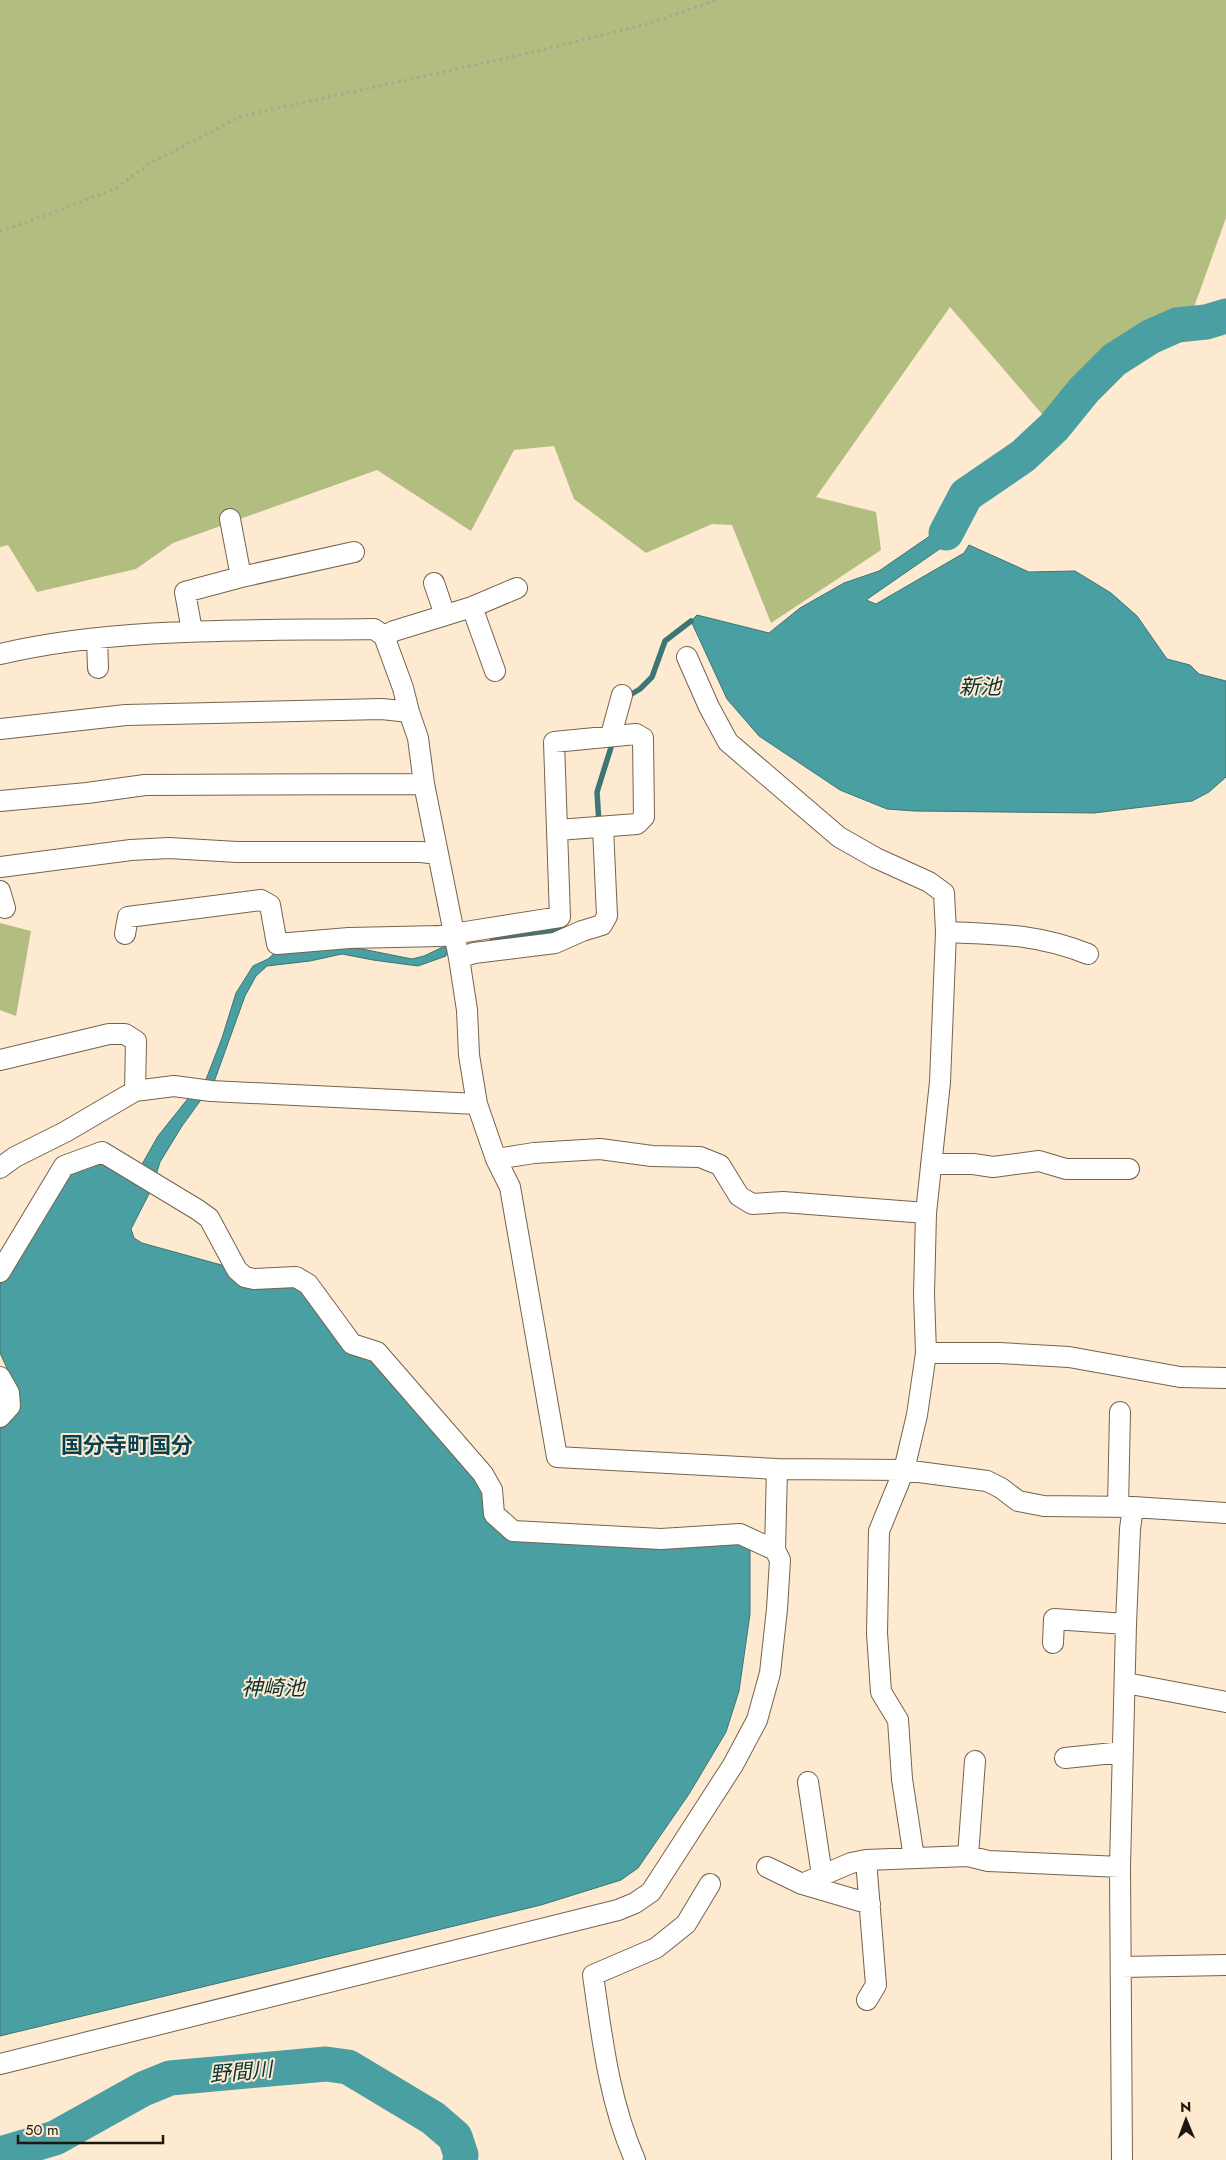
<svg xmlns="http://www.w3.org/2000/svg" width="1226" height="2160" viewBox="0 0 1226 2160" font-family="Jost,'Noto Sans JP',sans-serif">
<rect width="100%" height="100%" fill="#feead0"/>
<path fill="#b2bd80" d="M 0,0 L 1226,0 L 1226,218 L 1193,310 L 1145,325 L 1042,414 L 950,307 L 816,497 L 876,512 L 881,550 L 771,623 L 732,525 L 712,524 L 646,553 L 574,499 L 554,446 L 514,450 L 471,531 L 377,470 L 173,543 L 136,569 L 37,592 L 8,545 L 0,547 Z
M 0,923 L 31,931 L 16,1016 L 0,1010 Z"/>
<path fill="#499fa1" stroke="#3c7675" d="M 940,529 L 954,539 L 866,600 L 876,604 L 964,553 L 969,545 L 1029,572 L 1075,571 L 1111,593 L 1137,616 L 1167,659 L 1190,665 L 1199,674 L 1226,681 L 1226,777 L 1209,792 L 1192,801 L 1094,813 L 914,811 L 887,809 L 840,790 L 759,736 L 727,699 L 691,621 L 697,615 L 769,633 L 800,608 L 844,583 L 879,571 Z
M 337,944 L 412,959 L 424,956 L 447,945 L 446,956 L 418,966 L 373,960 L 342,954 L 310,961 L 267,966 L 256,976 L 245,996 L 214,1082 L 182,1126 L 160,1162 L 152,1188 L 131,1229 L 134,1238 L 142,1243 L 225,1266 L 293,1282 L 372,1355 L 479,1478 L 493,1525 L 727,1540 L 750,1547 L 750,1614 L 739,1691 L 726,1732 L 689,1794 L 638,1868 L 621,1880 L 541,1905 L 0,2036 L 0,1429 L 8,1424 L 16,1408 L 17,1390 L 0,1353 L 0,1283 L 6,1272 L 64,1174 L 88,1160 L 141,1166 L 158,1136 L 190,1096 L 205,1082 L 222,1038 L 236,993 L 253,966 L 268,959 L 276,952 Z"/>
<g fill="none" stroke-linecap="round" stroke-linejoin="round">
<path stroke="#3c7675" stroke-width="5.5" d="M 628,699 L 630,695 L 640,689 L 652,677 L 665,641 L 691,621
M 599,824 L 597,792 L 613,741
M 492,941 L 567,929"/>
<path stroke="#499fa1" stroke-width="35" d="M 946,533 L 966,495 L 1023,456 L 1054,427 L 1084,390 L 1114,360 L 1150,337 L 1177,325 L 1206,322 L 1226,316
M 0,2154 L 55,2138 L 143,2089 L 170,2078 L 326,2064 L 348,2067 L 433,2118 L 455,2137 L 461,2155 L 460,2160"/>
<g stroke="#75644d" stroke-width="22">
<path id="street" d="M 230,519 L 241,577
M 434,583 L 445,615
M 472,607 L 495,671
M 192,631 L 185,592 L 241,577 L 354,552
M 384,636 L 394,631 L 472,607 L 517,588
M 97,639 L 98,668
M 0,654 C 118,626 253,631 374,629 L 384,636 L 403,688 L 409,712 L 418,738 L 424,784 L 459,958 L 467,1010 L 469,1055 L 477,1104
M 687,657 L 709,707 L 728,742 L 839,837 L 876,858 L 929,882 L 944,893 L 946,932 L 940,1082 L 926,1213 L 924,1294 L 926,1353 L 917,1415 L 904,1470 L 879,1531 L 877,1633 L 881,1692 L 898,1720 L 902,1779 L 914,1858
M 0,729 L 126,715 L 382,709 L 409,712
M 611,735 L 622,695
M 0,801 L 87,793 L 145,785 L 424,784
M 0,867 L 131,850 L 169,848 L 237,852 L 421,852 L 438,854
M 0,891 L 5,908
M 946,932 C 999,934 1038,934 1088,954
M 125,934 L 128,917 L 261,900 L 270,905 L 277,944 L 349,938 L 440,936 L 560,917 L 554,742 L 636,734 L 643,738 L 644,817 L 637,824 L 558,830
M 459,958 L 474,953 L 555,943 L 582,931 L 602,925 L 607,916 L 603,827
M 0,1060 L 109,1034 L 125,1034 L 136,1041 L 135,1091
M 496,1159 L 534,1153 L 600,1149 L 652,1156 L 700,1157 L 720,1165 L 739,1196 L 752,1204 L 783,1202 L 926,1213
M 931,1164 L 973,1164 L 993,1167 L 1039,1161 L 1066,1169 L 1129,1169
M 0,1168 L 15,1157 L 65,1132 L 135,1091 L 174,1086 L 211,1091 L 477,1104 L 496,1159 L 510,1187 L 557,1457 L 777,1469 L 904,1470 L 987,1481 L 1001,1488 L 1018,1501 L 1044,1506 L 1133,1507
M 0,1272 L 64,1166 L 102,1152 L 198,1210 L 209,1218 L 237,1270 L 245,1277 L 254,1279 L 296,1277 L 308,1284 L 352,1344 L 377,1352 L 483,1474 L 492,1490 L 494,1514 L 513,1531 L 661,1539 L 740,1534 L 775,1550
M 926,1353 L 999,1353 L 1069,1357 L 1180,1377 L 1226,1378
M 0,1377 L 9,1393 L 10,1406 L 0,1417
M 1118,1507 L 1120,1412
M 1053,1643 L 1054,1619 L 1126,1624
M 1126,1683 L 1226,1702
M 1065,1758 L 1123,1752
M 808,1782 L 822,1875
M 968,1856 L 975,1761
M 866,1860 L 876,1985 L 867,2000
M 767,1867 L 802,1884 L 851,1863 L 866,1860 L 968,1856 L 988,1861 L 1120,1867
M 802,1884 L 870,1904
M 1121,1967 L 1226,1965
M 0,2064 L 618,1910 L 635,1903 L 651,1892 L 733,1765 L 757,1720 L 770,1673 L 777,1609 L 780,1560 L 775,1550 L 777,1469
M 635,2160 C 609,2101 602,2038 593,1975 L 656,1948 L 686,1924 L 710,1884
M 1122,2160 L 1120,1867 L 1126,1624 L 1130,1529 L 1133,1507 L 1226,1513"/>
</g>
<path stroke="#b2a28e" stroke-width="3" stroke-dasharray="2.5 4" stroke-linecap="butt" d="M 0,231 L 50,214 L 116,188 L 152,162 L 242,116 L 534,52 L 651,23 L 716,0"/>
<use href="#street" stroke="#fff" stroke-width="20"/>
</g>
<g text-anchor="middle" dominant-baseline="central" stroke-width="4" stroke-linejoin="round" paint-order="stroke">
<g font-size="21" font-style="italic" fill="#083334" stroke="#feead0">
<text x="980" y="687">新池</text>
<text x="273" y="1688">神崎池</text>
<text transform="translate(241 2072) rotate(-5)">野間川</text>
</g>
<g font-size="22" font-weight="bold" fill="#074150" stroke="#feead0">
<text x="127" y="1445">国分寺町国分</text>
</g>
</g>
<g transform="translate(1186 2120) rotate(359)" stroke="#feead0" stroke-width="4" paint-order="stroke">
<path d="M0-4L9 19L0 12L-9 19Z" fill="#1e170e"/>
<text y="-8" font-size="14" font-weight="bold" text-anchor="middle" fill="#1e170e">N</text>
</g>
<path d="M18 2135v8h145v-8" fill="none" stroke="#1e170e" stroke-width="2.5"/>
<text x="25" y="2135" font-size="15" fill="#1e170e" stroke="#feead0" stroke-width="4" paint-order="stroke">50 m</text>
</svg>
